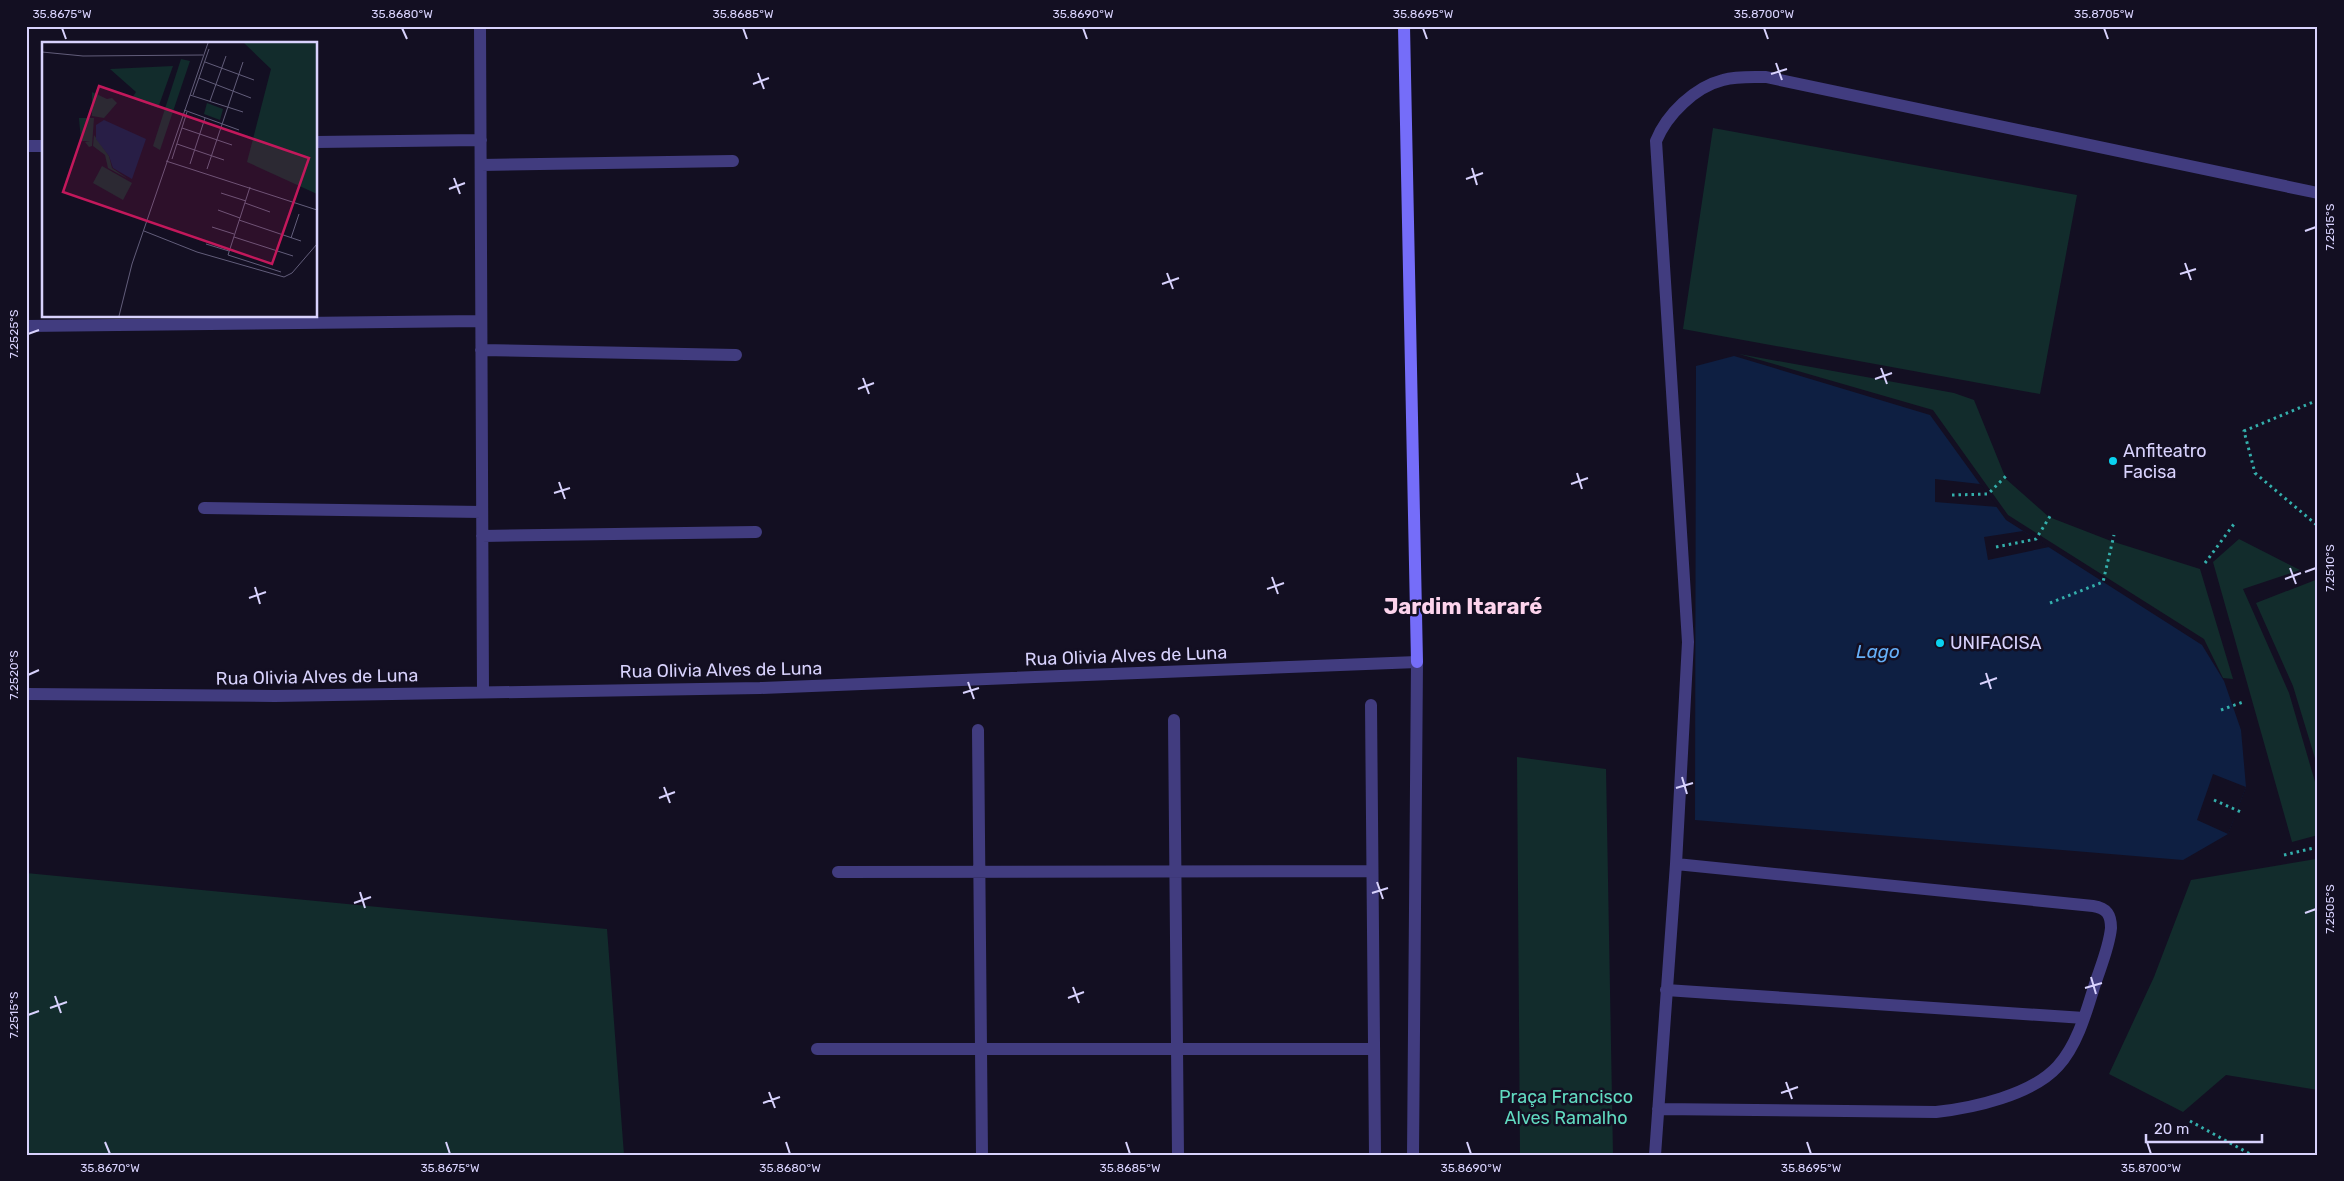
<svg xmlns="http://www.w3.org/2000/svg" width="2344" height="1181" viewBox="0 0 2344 1181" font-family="Rubik,sans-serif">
<rect width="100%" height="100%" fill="#130f22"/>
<path fill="#122c2c" d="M 1713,128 L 2077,195 L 2040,394 L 1683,329 Z
M 1739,354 L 1954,393 L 1974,400 L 2006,479 L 2049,517 L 2111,541 L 2200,569 L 2233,679 L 2223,678 L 2204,639 L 2008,515 L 1933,410 Z
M 2239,539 L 2300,570 L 2243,589 L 2289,693 L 2318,792 L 2318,835 L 2292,842 L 2213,562 Z
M 2318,579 L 2318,768 L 2293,686 L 2256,603 Z
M 1517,757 L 1606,769 L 1613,1155 L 1520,1155 Z
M 2316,859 L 2318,866 L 2318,1090 L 2226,1075 L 2183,1112 L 2109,1074 L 2154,977 L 2191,880 Z
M 26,873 L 607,929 L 624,1155 L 26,1155 Z"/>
<path fill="#0e1f42" d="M 1734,356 L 1930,415 L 2006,520 L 2202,645 L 2224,681 L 2241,730 L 2246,787 L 2228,834 L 2183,860 L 1695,820 L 1696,366 Z"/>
<path fill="#130f22" d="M 1935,479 L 1980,484 L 1998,507 L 1935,502 Z
M 2023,531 L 2049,547 L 1988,560 L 1984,537 Z
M 2213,774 L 2246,787 L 2228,834 L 2197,820 Z"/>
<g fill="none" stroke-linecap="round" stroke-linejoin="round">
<path stroke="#34afac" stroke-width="3" stroke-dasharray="2.5 4" stroke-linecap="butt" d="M 2318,400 L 2244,431 L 2255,473 L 2318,526
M 1952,495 L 1988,494 L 2008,474
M 1996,547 L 2036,539 L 2052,513
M 2205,563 L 2234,524
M 2050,603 L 2103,582 L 2114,535
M 2221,710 L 2243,702
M 2214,800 L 2243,813
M 2284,855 L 2318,847
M 2190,1121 L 2252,1155"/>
<path stroke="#413c7f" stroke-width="12" d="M 1666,990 L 2084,1018
M 1658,1109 L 1936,1112 C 1973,1108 2032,1095 2058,1066 C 2077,1045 2086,1013 2094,987 C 2100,968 2109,948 2111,928 C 2111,915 2107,908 2093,906 L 1676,864
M 1655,1155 L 1676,864 L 1688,642 L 1656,141 C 1667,114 1695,87 1723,80 C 1737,76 1751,77 1766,77 L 2318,193"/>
<path stroke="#413c7f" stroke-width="12" d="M 480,26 L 483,692
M 316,142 L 481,140
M 26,146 L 44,146
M 481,165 L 733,161
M 26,326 L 481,321
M 481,350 L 736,355
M 204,508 L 482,512
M 482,536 L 756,532
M 26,694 L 275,696 L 760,688 L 1417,662 L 1413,1155
M 1371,705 L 1375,1155
M 1174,720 L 1178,1155
M 978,730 L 982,1155
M 838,872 L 1372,871
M 817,1049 L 1374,1049"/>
<path stroke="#756df9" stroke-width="12" d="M 1404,26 L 1417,662"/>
</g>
<path fill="none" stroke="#d8d2fd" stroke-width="2" d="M 62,28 L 66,39M 402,28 L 407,39M 743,28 L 747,39M 1083,28 L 1087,39M 1423,28 L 1427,39M 1764,28 L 1768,39M 2104,28 L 2108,39M 1776,63 L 1782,80M 758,73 L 764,89M 1771,74 L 1787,69M 753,84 L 769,78M 1472,168 L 1477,185M 454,178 L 460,194M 1466,179 L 1483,173M 449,189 L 465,183M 2305,231 L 2316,227M 2185,263 L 2191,280M 1167,273 L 1173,289M 2180,274 L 2196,269M 1162,284 L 1179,278M 28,334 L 39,330M 1881,368 L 1887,384M 863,378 L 869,394M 1875,379 L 1892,373M 858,389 L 874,383M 1577,473 L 1582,489M 559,482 L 565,499M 1571,484 L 1588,478M 554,493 L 570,488M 2290,568 L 2296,584M 2305,572 L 2316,568M 1272,577 L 1278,594M 2285,579 L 2301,573M 255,587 L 260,604M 1267,589 L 1284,583M 249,598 L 266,592M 1986,673 L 1991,689M 28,675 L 39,670M 968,682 L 974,699M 1980,684 L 1997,678M 963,693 L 979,688M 1682,777 L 1687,794M 664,787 L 670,803M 1676,788 L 1693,783M 659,798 L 675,792M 1377,882 L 1383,899M 360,892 L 365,908M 1372,893 L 1388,888M 354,903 L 371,897M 2305,913 L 2316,909M 2091,977 L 2096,994M 1073,987 L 1079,1003M 2085,988 L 2102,983M 55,996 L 61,1013M 1068,998 L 1084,992M 50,1008 L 67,1002M 28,1015 L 39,1011M 1786,1082 L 1792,1099M 769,1092 L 775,1108M 1781,1093 L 1798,1087M 763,1103 L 780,1097M 105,1142 L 110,1154M 446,1142 L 450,1154M 786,1142 L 790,1154M 1126,1142 L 1130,1154M 1467,1142 L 1471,1154M 1807,1142 L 1811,1154M 2147,1142 L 2151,1154"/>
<g fill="#0ad2f0" stroke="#130f22" stroke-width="2">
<circle cx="2113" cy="461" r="5"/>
<circle cx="1940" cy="643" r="5"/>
</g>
<g text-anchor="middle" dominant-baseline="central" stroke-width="5" stroke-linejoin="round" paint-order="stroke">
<g font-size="18" fill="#d8d2fd" stroke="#130f22" text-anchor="start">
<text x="2123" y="451">Anfiteatro<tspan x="2123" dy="21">Facisa</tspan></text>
<text x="1950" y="643">UNIFACISA</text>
</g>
<g font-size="18" fill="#d8d2fd" stroke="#130f22">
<text transform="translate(1126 656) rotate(-2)">Rua Olivia Alves de Luna</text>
<text transform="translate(721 670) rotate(-1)">Rua Olivia Alves de Luna</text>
<text transform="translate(317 677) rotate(-1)">Rua Olivia Alves de Luna</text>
</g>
<g font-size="18" fill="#61dac0" stroke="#130f22">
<text x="1566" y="1097">Praça Francisco<tspan x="1566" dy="21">Alves Ramalho</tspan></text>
</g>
<g font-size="19" font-style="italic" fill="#65aff8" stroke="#130f22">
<text x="1878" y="651">Lago</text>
</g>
<g font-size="22" font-weight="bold" fill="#fdd4ed" stroke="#130f22">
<text x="1463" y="606">Jardim Itararé</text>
</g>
</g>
<g transform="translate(42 42)">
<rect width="275" height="275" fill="#130f22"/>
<path d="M 202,1 L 275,1 L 275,152 L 205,120 L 229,27 ZM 139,17 L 148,19 L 118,108 L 111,104 ZM 131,24 L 116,66 L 90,56 L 94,50 L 68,27 ZM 50,50 L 65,57 L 70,56 L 75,61 L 62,76 L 50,74 ZM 165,61 L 181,67 L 178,78 L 162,72 ZM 37,76 L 52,76 L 50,104 L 47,105 L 43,100 L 48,99 L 39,99 ZM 52,93 L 67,114 L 70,126 L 86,137 L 66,126 L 63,113 L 51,104 ZM 60,124 L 90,141 L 81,158 L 51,141 Z" fill="#122c2c"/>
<path d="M 62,78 L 104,97 L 90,137 L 71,126 L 67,114 L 54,97 L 54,83 Z" fill="#0e1f42"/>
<path fill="none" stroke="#625d7a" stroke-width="1" d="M 0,10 L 41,14 L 161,13M 163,20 L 212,38M 157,36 L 209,56M 148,53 L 201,70M 151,53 L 167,7M 168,59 L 184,14M 142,68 L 197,88M 140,86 L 190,103M 135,102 L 182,118M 130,117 L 145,70M 124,119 L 275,168M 148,122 L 163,76M 165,127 L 201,20M 208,145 L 186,213 L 239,230M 179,151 L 204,159M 203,161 L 228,170M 176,168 L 198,176M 197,178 L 259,199M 170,185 L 192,192M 102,189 L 155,210 L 242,235 L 250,231 L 275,202M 192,195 L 251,214M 249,196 L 257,172M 164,202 L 187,209M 77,274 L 90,222 L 166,1"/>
<path fill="#c2185b" fill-opacity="0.15" stroke="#c2185b" stroke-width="2.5" d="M 57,44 L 267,116 L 230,222 L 21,150 Z"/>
<rect width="275" height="275" fill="none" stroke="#d8d2fd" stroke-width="2.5"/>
</g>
<rect width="2344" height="1181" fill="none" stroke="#130f22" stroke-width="55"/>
<path d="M2146 1134v8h116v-8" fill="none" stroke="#d8d2fd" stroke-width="2.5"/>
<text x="2154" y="1134" font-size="15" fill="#d8d2fd" stroke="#130f22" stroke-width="4" paint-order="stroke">20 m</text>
<rect x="28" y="28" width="2288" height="1126" fill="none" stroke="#d8d2fd" stroke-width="2"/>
<g font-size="12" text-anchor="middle" fill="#d8d2fd">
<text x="62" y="18">35.8675°W</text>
<text x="402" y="18">35.8680°W</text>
<text x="743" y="18">35.8685°W</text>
<text x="1083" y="18">35.8690°W</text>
<text x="1423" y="18">35.8695°W</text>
<text x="1764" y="18">35.8700°W</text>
<text x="2104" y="18">35.8705°W</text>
<text transform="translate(2330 227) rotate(-90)" y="4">7.2515°S</text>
<text transform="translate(14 334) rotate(-90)" y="4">7.2525°S</text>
<text transform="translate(2330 568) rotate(-90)" y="4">7.2510°S</text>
<text transform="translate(14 675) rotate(-90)" y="4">7.2520°S</text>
<text transform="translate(2330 909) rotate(-90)" y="4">7.2505°S</text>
<text transform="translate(14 1015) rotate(-90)" y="4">7.2515°S</text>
<text x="110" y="1172">35.8670°W</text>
<text x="450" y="1172">35.8675°W</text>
<text x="790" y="1172">35.8680°W</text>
<text x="1130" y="1172">35.8685°W</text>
<text x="1471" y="1172">35.8690°W</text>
<text x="1811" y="1172">35.8695°W</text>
<text x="2151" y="1172">35.8700°W</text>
</g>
</svg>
